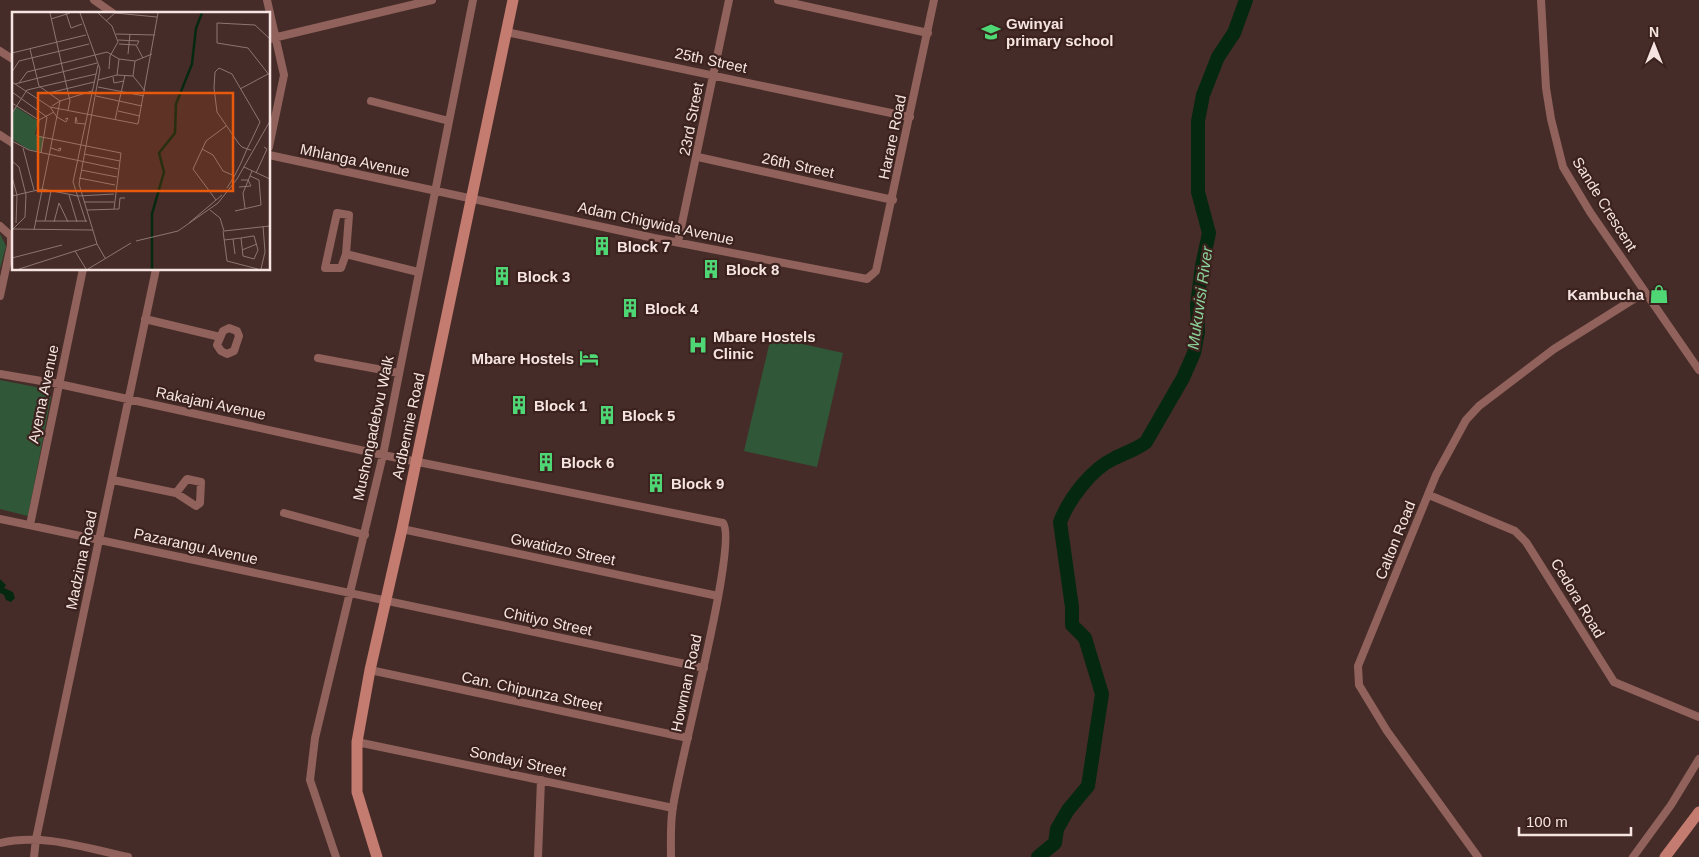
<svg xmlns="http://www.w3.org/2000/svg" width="1699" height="857" viewBox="0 0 1699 857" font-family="Arial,sans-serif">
<rect width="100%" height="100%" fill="#462c28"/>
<path fill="#305838" d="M 0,234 L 6,246 L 0,269 Z
M 771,337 L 843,353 L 817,467 L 744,451 Z
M 0,380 L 46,389 L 51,397 L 28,516 L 0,509 Z"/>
<path fill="#052910" d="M 0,579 L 6,585 L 4,588 L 13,592 L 15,598 L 11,602 L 6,600 L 4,595 L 0,593 Z"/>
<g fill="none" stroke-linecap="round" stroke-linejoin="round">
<path stroke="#052910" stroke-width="14" d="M 1038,857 L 1055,843 L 1057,829 L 1068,810 L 1088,786 L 1102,694 L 1085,638 L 1072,625 L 1072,607 L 1060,522 C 1069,499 1091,469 1115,458 C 1126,452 1136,450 1146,442 L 1183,378 L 1194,353 L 1198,332 L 1197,305 L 1202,266 L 1209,233 L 1198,192 L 1198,121 L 1203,95 L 1218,57 L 1234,33 L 1246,0"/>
<path stroke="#90625b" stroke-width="8" d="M 94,0 L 114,14
M 267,0 L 284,75 L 269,147
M 778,0 L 928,33
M 1541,0 L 1546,88 L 1551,119 L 1563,167 L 1590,212 L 1699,370
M 506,32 L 910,117
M 269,39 L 432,0
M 0,51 L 14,60
M 371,101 L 449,121
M 0,135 L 14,144
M 269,155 L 654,238 L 867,279 L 876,271 L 934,0
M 698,157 L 893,200
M 337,213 L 349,215 L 346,254 L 341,268 L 325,268 Z
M 0,226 L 11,236 L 11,245 L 0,296
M 678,242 L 729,0
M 346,254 L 418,272
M 145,319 L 220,337
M 229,328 L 237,331 L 239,336 L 234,351 L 227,354 L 221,351 L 217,345 L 223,331 Z
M 318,358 L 399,373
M 0,374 L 59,384 L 383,455 L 723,523 C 739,542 678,767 673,807 C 670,823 671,841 671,857
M 113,480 L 176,493 L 196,506 L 200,503 L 201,482 L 187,479 L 176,493
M 1429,495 L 1515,531 L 1526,542 L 1614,682 L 1699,717
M 284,513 L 365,535
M 0,519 L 704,668
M 30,525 L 83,269
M 402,529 L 718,596
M 370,670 L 688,738
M 357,742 L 673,808
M 0,843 C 42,833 86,848 128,857
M 34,857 L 36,839 L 156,269
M 336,857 L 310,780 L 315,738 L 383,455 L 473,0
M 538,857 L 541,780
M 1478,857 L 1387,731 L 1359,685 L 1358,666 L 1436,475 L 1466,420 L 1479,406 L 1554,349 L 1645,292
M 1633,857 L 1671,805 L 1699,759"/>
<path stroke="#c47b70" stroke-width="11" d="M 377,857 L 357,792 L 357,742 L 370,670 L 402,529 L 513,0
M 1665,857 L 1699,812"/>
</g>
<defs>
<g id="school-bare" transform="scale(1.5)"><path d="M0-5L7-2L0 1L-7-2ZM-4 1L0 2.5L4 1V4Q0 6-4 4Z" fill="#4fd675" stroke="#3b221e" stroke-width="2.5" paint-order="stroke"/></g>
<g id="building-bare" transform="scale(1.5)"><path d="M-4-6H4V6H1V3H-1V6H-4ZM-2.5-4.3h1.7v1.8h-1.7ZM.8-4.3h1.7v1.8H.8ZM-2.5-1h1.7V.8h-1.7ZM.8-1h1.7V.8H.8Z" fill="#4fd675" stroke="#3b221e" stroke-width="2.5" paint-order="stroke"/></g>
<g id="shop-bare" transform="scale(1.5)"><path d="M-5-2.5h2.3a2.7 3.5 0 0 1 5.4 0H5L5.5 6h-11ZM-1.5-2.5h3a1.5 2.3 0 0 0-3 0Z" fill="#4fd675" stroke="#3b221e" stroke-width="2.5" paint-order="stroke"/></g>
<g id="hospital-bare" transform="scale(1.5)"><path d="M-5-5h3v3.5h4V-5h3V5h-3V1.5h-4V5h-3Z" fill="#4fd675" stroke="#3b221e" stroke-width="2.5" paint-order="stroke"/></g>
<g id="hotel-bare" transform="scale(1.5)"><path d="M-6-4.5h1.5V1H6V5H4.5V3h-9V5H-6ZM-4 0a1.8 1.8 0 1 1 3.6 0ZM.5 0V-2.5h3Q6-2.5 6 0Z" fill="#4fd675" stroke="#3b221e" stroke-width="2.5" paint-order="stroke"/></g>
</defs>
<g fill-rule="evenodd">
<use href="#school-bare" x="991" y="32"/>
<use href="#building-bare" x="602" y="246"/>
<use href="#building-bare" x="711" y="269"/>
<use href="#building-bare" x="502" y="276"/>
<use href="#shop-bare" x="1659" y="294"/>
<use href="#building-bare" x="630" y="308"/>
<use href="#hospital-bare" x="698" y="345"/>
<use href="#hotel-bare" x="589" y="358"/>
<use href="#building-bare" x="519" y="405"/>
<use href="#building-bare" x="607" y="415"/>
<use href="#building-bare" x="546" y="462"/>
<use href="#building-bare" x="656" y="483"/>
</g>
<g text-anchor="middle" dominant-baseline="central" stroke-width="4.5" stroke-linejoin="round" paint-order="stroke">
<g font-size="15" font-weight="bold" fill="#f5e4e1" stroke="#3b221e" text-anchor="start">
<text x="1006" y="23">Gwinyai<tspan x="1006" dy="17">primary school</tspan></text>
<text x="617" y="246">Block 7</text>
<text x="726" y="269">Block 8</text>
<text x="517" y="276">Block 3</text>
<text x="1644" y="294" text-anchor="end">Kambucha</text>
<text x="645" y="308">Block 4</text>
<text x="713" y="336">Mbare Hostels<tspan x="713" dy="17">Clinic</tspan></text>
<text x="574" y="358" text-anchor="end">Mbare Hostels</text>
<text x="534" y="405">Block 1</text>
<text x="622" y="415">Block 5</text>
<text x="561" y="462">Block 6</text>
<text x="671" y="483">Block 9</text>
</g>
<g font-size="15" fill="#f5e4e1" stroke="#3b221e">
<text transform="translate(711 60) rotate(12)">25th Street</text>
<text transform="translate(691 119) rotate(-79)">23rd Street</text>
<text transform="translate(892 137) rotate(-78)">Harare Road</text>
<text transform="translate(355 160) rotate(12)">Mhlanga Avenue</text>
<text transform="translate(798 165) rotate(12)">26th Street</text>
<text transform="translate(1605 204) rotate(58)">Sande Crescent</text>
<text transform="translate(656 223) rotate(12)">Adam Chigwida Avenue</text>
<text transform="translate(43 394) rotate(-78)">Ayema Avenue</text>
<text transform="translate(211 403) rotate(12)">Rakajani Avenue</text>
<text transform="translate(408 426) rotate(-78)">Ardbennie Road</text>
<text transform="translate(373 428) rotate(-78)">Mushongadebvu Walk</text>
<text transform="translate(1395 540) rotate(-68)">Calton Road</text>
<text transform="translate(196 546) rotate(12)">Pazarangu Avenue</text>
<text transform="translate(563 549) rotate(12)">Gwatidzo Street</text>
<text transform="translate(81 560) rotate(-78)">Madzima Road</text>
<text transform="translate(1578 598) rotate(59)">Cedora Road</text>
<text transform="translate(548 621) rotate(12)">Chitiyo Street</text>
<text transform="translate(686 683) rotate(-78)">Howman Road</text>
<text transform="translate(532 691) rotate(12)">Can. Chipunza Street</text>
<text transform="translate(518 761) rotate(12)">Sondayi Street</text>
</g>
<g font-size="16" font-style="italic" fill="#8bd299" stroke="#3b221e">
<text transform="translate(1200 298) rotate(-82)">Mukuvisi River</text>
</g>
</g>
<g transform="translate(12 12)">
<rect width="258" height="258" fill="#462c28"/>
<path d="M 4,95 L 26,109 L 23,123 L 31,125 L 29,140 L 16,137 L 0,127 L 0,101 Z" fill="#305838"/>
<path fill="none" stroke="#052910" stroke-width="2.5" d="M 140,257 L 140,202 L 152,160 L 147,141 L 163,121 L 164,92 L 180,52 L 184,16 L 190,1"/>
<path fill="none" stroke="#8c7672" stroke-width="1" d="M 38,1 L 58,89 L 56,98M 54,1 L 59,16 L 70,12M 68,1 L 88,57 L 67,172 L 85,232 L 93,246M 86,1 L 100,14 L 106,30 L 98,44 L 97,57M 39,7 L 58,1M 94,9 L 103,1 L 145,5M 104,22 L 143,23M 258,27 L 243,13 L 205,11 L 205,31 L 236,36 L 258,64M 106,28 L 127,29 L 125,33M 107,32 L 124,33 L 131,46M 18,37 L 27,74 L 48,89 L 40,94M 0,41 L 74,23M 116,42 L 118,22M 0,60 L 7,49 L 77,32M 105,63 L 107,47M 121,64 L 123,49M 101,65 L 102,71 L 112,69M 86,68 L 105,63 L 121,64 L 133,79M 0,70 L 38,95 L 45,105 L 54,110 L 56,106 L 53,107M 7,71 L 15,60 L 95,40 L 107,47 L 123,49 L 140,42M 3,72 L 85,51M 86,75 L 132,84M 228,77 L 256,62M 0,80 L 35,105 L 29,141M 37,81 L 82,70M 84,84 L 130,94M 0,91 L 27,108 L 25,124 L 109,141 L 102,197M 38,95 L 126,112 L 146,1M 106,99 L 128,104M 0,101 L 15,78 L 84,62M 27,108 L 42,100M 103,108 L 113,63M 65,110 L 64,105 L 63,111 L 73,112M 0,129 L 17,138 L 106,157M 11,136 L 22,178M 39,136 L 48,139 L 49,136 L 46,137M 190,137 L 201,143 L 211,159 L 223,164M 72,142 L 108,149M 0,149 L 7,155 L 14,183 L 13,205 L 1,217M 232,155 L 258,167M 69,158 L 105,165M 244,161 L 255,137 L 252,135M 0,165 L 5,183 L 4,211M 67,166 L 103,173M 227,175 L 239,174 L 236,168 L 229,168M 215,176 L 223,163 L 229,151 L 235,137 L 240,127 L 248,110 L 220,62 L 207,56 L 203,60 L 202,76 L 205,100 L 227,132 L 230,135 L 235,137 L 239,138M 57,183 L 65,210M 0,184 L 30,177 L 66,184 L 102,182M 204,188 L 181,157 L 194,129 L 214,114M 72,190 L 102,190M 233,196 L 231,181 L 240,159M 75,198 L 107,197 L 108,186 L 113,186M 198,198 L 208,206 L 212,219 L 258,214M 223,199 L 249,193 L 247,168 L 238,164M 23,209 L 75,209M 33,209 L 39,179M 42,210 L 47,191 L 56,210M 74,210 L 61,170 L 86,53M 177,211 L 210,183M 0,217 L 81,218M 22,218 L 48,89 L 80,79M 211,219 L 215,249 L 246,257M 221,227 L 223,242M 212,228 L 221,227 L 229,226 L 241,224 L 242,224 L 246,238 L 242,247 L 231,244 L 229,226M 124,229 L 166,219 L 206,191 L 225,167 L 258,109M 230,238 L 245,232M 63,239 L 74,257M 0,246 L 50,233M 7,257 L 85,232M 76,257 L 119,231M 249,257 L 253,240 L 251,214"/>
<path fill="#e8590c" fill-opacity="0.15" stroke="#e8590c" stroke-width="2.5" d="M 26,81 L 221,81 L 221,179 L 26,179 Z"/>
<rect width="258" height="258" fill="none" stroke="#f5e4e1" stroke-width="2.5"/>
</g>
<g transform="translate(1654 45)" stroke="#3b221e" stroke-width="4" paint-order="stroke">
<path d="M0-4L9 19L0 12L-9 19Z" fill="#f5e4e1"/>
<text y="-8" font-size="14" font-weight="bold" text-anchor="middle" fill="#f5e4e1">N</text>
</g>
<path d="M1519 827v8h112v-8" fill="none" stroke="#f5e4e1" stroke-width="2.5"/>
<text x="1526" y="827" font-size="15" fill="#f5e4e1" stroke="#3b221e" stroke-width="4" paint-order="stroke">100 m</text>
</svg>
